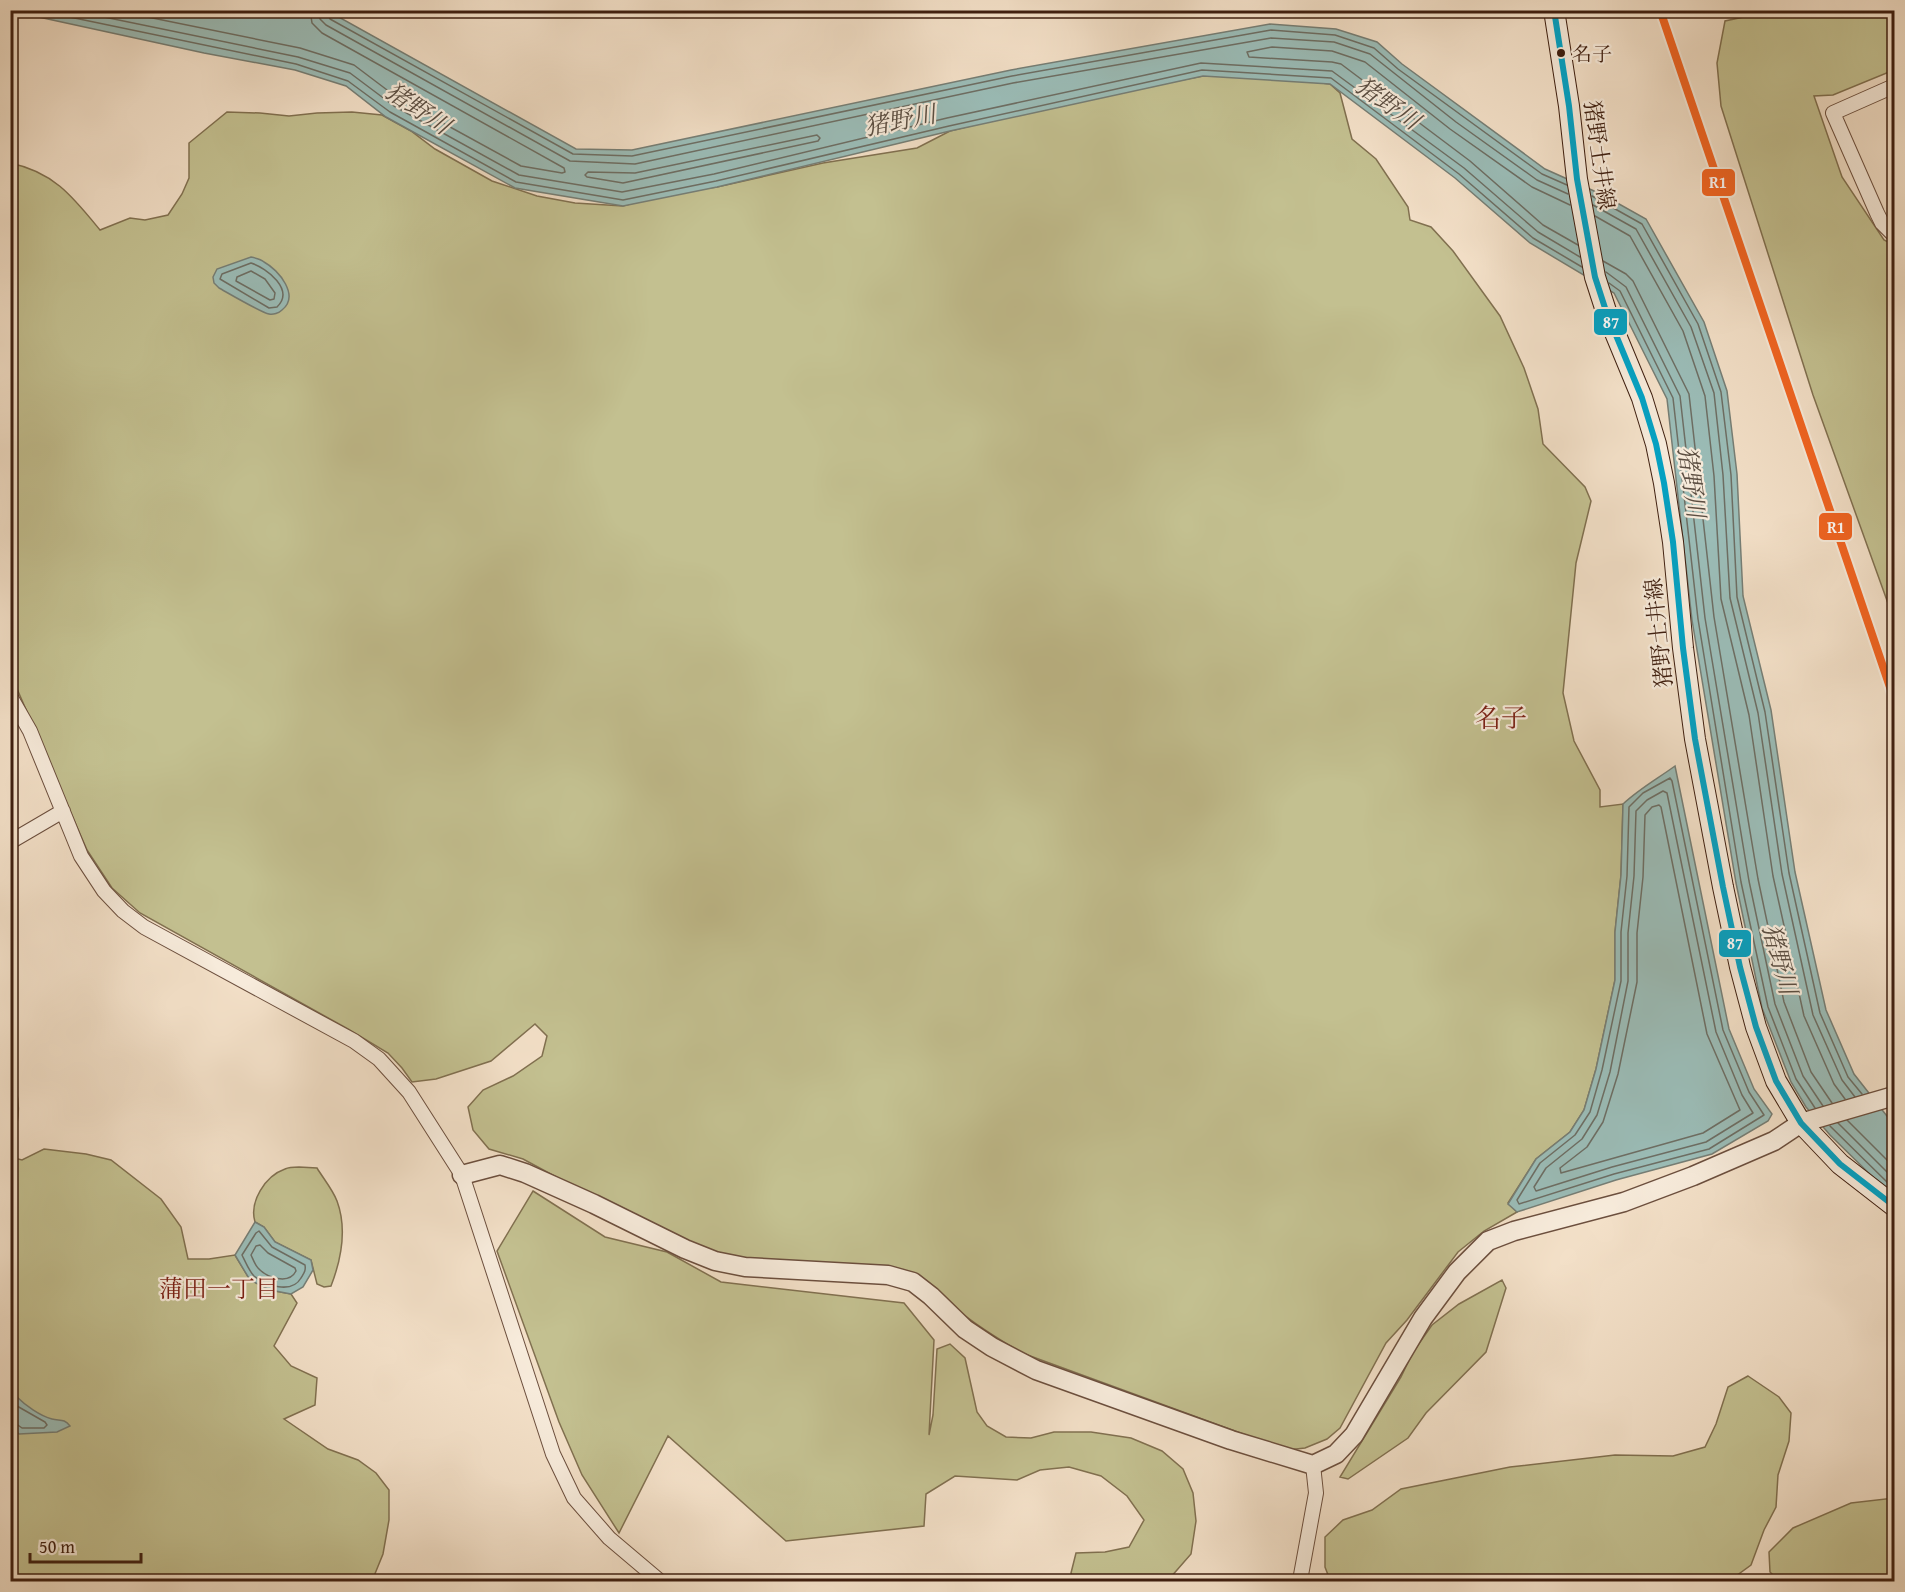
<svg xmlns="http://www.w3.org/2000/svg" width="1905" height="1592" viewBox="0 0 1905 1592" font-family="'Gentium Book Plus','Noto Serif JP',serif">
<rect width="100%" height="100%" fill="#f3e0c8"/>
<filter id="stains"><feTurbulence type="fractalNoise" baseFrequency=".00333" numOctaves="4"/><feColorMatrix values="0 0 0 0 .2 0 0 0 0 .09 0 0 0 0 .02 0 0 0 .5 -.17"/></filter>
<radialGradient id="worn" r=".72"><stop offset=".6" stop-color="#630" stop-opacity="0"/><stop offset="1" stop-color="#630" stop-opacity=".3"/></radialGradient>
<path fill="#c3c090" stroke="#817050" stroke-width="1.5" d="M 1802,10 L 1894,11 L 1894,70 L 1833,95 L 1814,96 L 1842,177 L 1884,240 L 1894,245 L 1894,620 L 1813,395 L 1721,106 L 1717,63 L 1725,21 L 1772,11 L 1777,16 Z
M 1203,76 L 1260,76 L 1330,84 L 1340,93 L 1352,139 L 1376,159 L 1408,207 L 1410,220 L 1431,227 L 1453,251 L 1500,316 L 1524,368 L 1538,409 L 1543,444 L 1585,487 L 1591,501 L 1576,563 L 1563,693 L 1574,741 L 1600,790 L 1600,807 L 1623,804 L 1621,875 L 1615,932 L 1615,980 L 1596,1069 L 1584,1110 L 1570,1132 L 1536,1159 L 1508,1203 L 1517,1212 L 1484,1231 L 1458,1252 L 1407,1320 L 1386,1343 L 1340,1428 L 1327,1439 L 1305,1448 L 1287,1450 L 1022,1353 C 990,1334 960,1315 934,1289 L 736,1263 L 584,1192 L 523,1159 L 489,1149 L 473,1130 L 468,1107 L 483,1090 L 513,1076 L 542,1056 L 547,1036 L 535,1024 L 491,1061 L 436,1079 L 412,1082 L 402,1068 L 388,1053 L 348,1029 L 140,913 L 112,888 L 87,850 L 11,675 L 10,163 C 54,172 73,197 100,230 L 130,218 L 145,220 L 168,215 L 182,194 L 189,178 L 189,143 L 227,112 L 260,113 L 289,116 L 317,113 L 352,112 L 382,115 L 411,131 L 435,149 L 492,181 L 537,196 L 575,203 L 623,206 L 669,193 L 717,187 L 823,163 L 917,148 L 950,131 L 1067,102 Z
M 10,1070 C 21,1098 21,1118 11,1146 Z
M 44,1149 L 86,1154 L 111,1160 L 161,1199 L 181,1227 L 188,1259 L 209,1259 L 235,1255 L 250,1280 L 270,1290 L 291,1294 L 297,1303 L 274,1346 L 291,1366 L 317,1378 L 315,1405 L 284,1419 L 328,1449 L 358,1460 L 376,1473 L 389,1490 L 389,1520 L 383,1554 L 372,1581 L 11,1581 L 10,1157 L 22,1160 Z
M 299,1167 L 317,1168 C 323,1178 333,1190 337,1201 C 347,1228 341,1260 331,1286 L 324,1287 L 317,1284 L 311,1260 L 275,1242 L 264,1227 L 255,1222 C 249,1202 265,1176 285,1169 C 289,1167 294,1167 299,1167 Z
M 533,1191 L 605,1237 L 667,1252 L 721,1282 L 904,1303 L 934,1340 L 929,1435 L 933,1415 L 937,1349 L 950,1344 L 965,1358 L 977,1412 L 987,1426 L 1006,1437 L 1031,1438 L 1054,1432 L 1091,1432 L 1131,1438 L 1162,1451 L 1183,1469 L 1193,1493 L 1196,1521 L 1191,1554 L 1170,1578 L 1157,1581 L 1075,1581 L 1071,1573 L 1076,1553 L 1105,1552 L 1129,1547 L 1144,1520 L 1127,1496 L 1101,1476 L 1069,1467 L 1040,1470 L 1017,1480 L 955,1476 L 926,1494 L 924,1526 L 786,1541 L 668,1436 L 619,1533 L 582,1475 L 559,1422 L 497,1251 Z
M 1502,1280 L 1506,1288 L 1486,1352 L 1426,1413 L 1408,1438 L 1348,1479 L 1340,1477 L 1401,1377 L 1413,1352 L 1432,1325 L 1459,1304 Z
M 1748,1376 L 1779,1397 L 1791,1413 L 1789,1441 L 1778,1475 L 1776,1507 L 1764,1530 L 1751,1565 L 1729,1581 L 1598,1582 L 1579,1579 L 1330,1580 L 1325,1567 L 1325,1537 L 1343,1520 L 1372,1510 L 1401,1489 L 1510,1467 L 1615,1455 L 1673,1456 L 1705,1447 L 1716,1424 L 1728,1387 Z
M 1894,1498 L 1894,1581 L 1779,1581 L 1770,1572 L 1769,1552 L 1793,1528 L 1851,1503 Z"/>
<path fill="#9bbdb8" stroke="#767e75" stroke-width="1.5" d="M 11,11 L 328,11 L 576,149 L 632,150 L 1011,70 L 1270,24 L 1336,29 L 1377,42 L 1402,64 L 1545,169 L 1603,195 L 1646,219 L 1704,322 L 1727,391 L 1737,474 L 1743,596 L 1771,710 L 1795,872 L 1826,1010 L 1854,1074 L 1894,1125 L 1894,1194 L 1884,1188 L 1830,1135 L 1806,1107 L 1791,1082 L 1762,1008 L 1736,883 L 1692,620 L 1667,399 L 1614,293 L 1530,243 L 1455,178 L 1330,84 L 1203,76 L 950,131 L 717,187 L 623,206 L 515,188 L 386,117 L 346,86 L 295,70 L 204,53 Z
M 251,257 C 256,258 261,259 264,262 C 279,270 300,296 282,310 C 279,313 273,315 269,314 C 262,313 228,293 219,288 L 214,283 L 213,277 L 217,269 Z
M 1675,766 L 1729,1029 L 1754,1089 L 1772,1114 L 1768,1121 L 1712,1154 L 1616,1180 L 1517,1212 L 1508,1204 L 1536,1159 L 1570,1132 L 1584,1110 L 1596,1069 L 1615,980 L 1615,932 L 1621,875 L 1623,804 C 1639,789 1657,779 1675,766 Z
M 255,1222 L 264,1227 L 275,1242 L 311,1260 L 313,1270 L 303,1287 L 291,1294 L 270,1290 L 250,1280 L 235,1255 Z
M 17,1397 C 25,1405 40,1416 52,1419 C 60,1421 64,1418 70,1426 L 57,1432 L 19,1434 C 9,1425 10,1415 11,1401 Z"/>
<g fill="none" stroke-linecap="round" stroke-linejoin="round">
<path stroke="#6d6e64" stroke-width="1.5" d="M 36,10 L 296,64 L 348,81 L 390,112 L 516,182 L 623,200 L 716,181 L 949,126 L 1202,70 L 1331,78 L 1459,174 L 1533,238 L 1582,267
M 70,10 L 298,57 L 350,73 L 394,106 L 519,175 L 622,192 L 714,174 L 947,118 L 1201,63 L 1332,71 L 1464,168 L 1538,232 L 1580,257
M 113,10 L 300,48 L 354,65 L 399,99 L 521,166 L 562,173 L 565,172 L 564,168 L 322,33 L 312,23 L 310,10
M 319,10 L 320,19 L 326,25 L 570,161 L 635,164 L 1013,83 L 1271,38 L 1334,42 L 1370,54 L 1456,122 L 1537,180 L 1568,194
M 326,10 L 330,19 L 573,154 L 632,156 L 1012,76 L 1271,30 L 1335,35 L 1374,48 L 1398,69 L 1542,174 L 1567,185
M 817,135 L 820,138 L 818,141 L 623,183 L 587,177 L 585,175 L 588,172 L 635,173 Z
M 1592,196 L 1642,224 L 1698,324 L 1721,392 L 1731,475 L 1737,597 L 1765,712 L 1789,873 L 1820,1013 L 1848,1077 L 1862,1094
M 1570,205 L 1532,187 L 1450,129 L 1365,62 L 1332,51 L 1272,47 L 1247,52 L 1249,57 L 1332,62 L 1341,64 L 1470,161 L 1543,225 L 1578,245
M 1593,205 L 1636,229 L 1691,327 L 1714,393 L 1723,475 L 1730,598 L 1758,713 L 1782,874 L 1813,1015 L 1842,1080 L 1855,1097
M 1595,216 L 1630,236 L 1683,331 L 1705,396 L 1714,476 L 1721,599 L 1749,715 L 1773,876 L 1804,1016 L 1834,1084 L 1845,1099
M 1603,261 L 1626,274 L 1633,281 L 1689,394 L 1714,617 L 1758,879 L 1784,1002 L 1811,1072 L 1832,1103
M 251,263 C 267,268 295,290 277,307 L 269,308 L 220,279 L 222,274 Z
M 251,271 L 265,279 L 275,293 L 274,299 L 270,300 L 236,281 L 237,277 Z
M 1606,272 L 1626,287 L 1680,396 L 1705,618 L 1749,881 L 1775,1004 L 1803,1076 L 1823,1106
M 1609,283 L 1620,291 L 1673,398 L 1698,619 L 1741,882 L 1768,1007 L 1796,1079 L 1815,1108
M 1670,778 L 1672,781 L 1723,1030 L 1749,1092 L 1764,1115 L 1709,1149 L 1614,1174 L 1519,1204 L 1517,1200 L 1540,1163 L 1575,1135 L 1590,1112 L 1602,1070 L 1621,981 L 1621,932 L 1627,876 L 1629,807 L 1643,793 Z
M 1663,791 L 1667,793 L 1716,1032 L 1742,1095 L 1753,1113 L 1706,1142 L 1612,1167 L 1536,1191 L 1534,1187 L 1546,1168 L 1582,1139 L 1597,1115 L 1610,1072 L 1628,981 L 1628,933 L 1634,876 L 1636,811 L 1647,800 Z
M 1659,805 L 1661,807 L 1707,1034 L 1740,1110 L 1703,1133 L 1561,1173 L 1560,1168 L 1587,1147 L 1603,1122 L 1618,1074 L 1637,982 L 1637,933 L 1643,877 L 1645,815 L 1652,807 Z
M 1847,1120 L 1894,1167
M 1838,1123 L 1894,1179
M 1830,1126 L 1888,1183 L 1894,1187
M 259,1231 L 272,1247 L 305,1265 C 306,1271 304,1273 301,1278 C 292,1294 266,1286 254,1276 C 249,1271 245,1261 242,1255 L 256,1233 Z
M 260,1245 L 268,1253 L 295,1268 L 296,1271 C 289,1285 267,1278 258,1268 C 255,1265 253,1259 251,1255 L 256,1246 Z
M 10,1406 L 17,1406 L 45,1422 L 47,1425 L 44,1428 L 22,1428 L 15,1423 L 10,1422"/>
<g stroke="#6c4f3e" stroke-width="16">
<path id="minor" d="M 1894,86 L 1833,113 L 1877,213 L 1882,223 L 1894,235
M 10,696 L 30,731 L 81,856 L 104,891 L 123,911 L 144,927 L 354,1041 L 379,1059 L 409,1092 L 462,1175 L 553,1454 L 574,1498 L 609,1538 L 661,1582
M 10,842 L 63,811
M 1301,1575 L 1316,1493 L 1313,1465"/>
</g>
<g stroke="#6c4f3e" stroke-width="21">
<path id="tertiary" d="M 462,1175 L 500,1165 L 525,1173 L 594,1204 L 685,1249 L 715,1261 L 745,1267 L 888,1275 L 913,1282 L 931,1296 L 965,1329 L 992,1347 L 1036,1370 L 1231,1440 L 1313,1465 L 1336,1454 L 1354,1435 L 1423,1318 L 1457,1272 L 1488,1241 L 1514,1231 L 1624,1202 L 1693,1176 L 1774,1141 L 1801,1123 L 1894,1096"/>
</g>
<g stroke="#3f1f10" stroke-width="22">
<path id="secondary" d="M 1554,10 L 1569,106 L 1577,179 L 1595,277 L 1606,311 L 1642,398 L 1656,444 L 1664,483 L 1673,542 L 1683,648 L 1695,739 L 1723,887 L 1740,967 L 1756,1027 L 1776,1081 L 1801,1123 L 1840,1164 L 1894,1206"/>
</g>
<use href="#minor" stroke="#f7ebdb" stroke-width="14"/>
<use href="#tertiary" stroke="#f7ebdb" stroke-width="18"/>
<use href="#secondary" stroke="#f7ebdb" stroke-width="20"/>
<g stroke="#f7ebdb" stroke-width="10">
<path id="bus-1" d="M 1554,10 L 1569,106 L 1577,179 L 1595,277 L 1606,311 L 1642,398 L 1656,444 L 1664,483 L 1673,542 L 1683,648 L 1695,739 L 1723,887 L 1740,967 L 1756,1027 L 1776,1081 L 1801,1123 L 1840,1164 L 1894,1206"/>
</g>
<use href="#bus-1" stroke="#03a2c4" stroke-width="6"/>
<g stroke="#f7ebdb" stroke-width="12">
<path id="rail-1" d="M 1660,10 L 1894,699"/>
</g>
<use href="#rail-1" stroke="#f26522" stroke-width="8"/>
</g>
<circle fill="#3f1f10" stroke="#f7ebdb" stroke-width="2" cx="1561" cy="53" r="5"/>
<g text-anchor="middle" dominant-baseline="central" stroke-width="4.5" stroke-linejoin="round" paint-order="stroke">
<g font-size="20" fill="#3f1f10" stroke="#f7ebdb" text-anchor="start">
<text x="1572" y="53">名子</text>
</g>
<g font-size="22" fill="#3f1f10" stroke="#f7ebdb">
<text transform="translate(1600 155) rotate(82)">猪野土井線</text>
<text transform="translate(1658 633) rotate(-96)">猪野土井線</text>
</g>
<g font-size="24" font-style="italic" fill="#5b4e42" stroke="#f7ebdb">
<text transform="translate(1388 103) rotate(35)">猪野川</text>
<text transform="translate(418 108) rotate(34)">猪野川</text>
<text transform="translate(900 120) rotate(-11)">猪野川</text>
<text transform="translate(1692 482) rotate(82)">猪野川</text>
<text transform="translate(1780 959) rotate(75)">猪野川</text>
</g>
<g font-size="24" fill="#7a1f14" stroke="#f7ebdb">
<text x="219" y="1288">蒲田一丁目</text>
</g>
<g font-size="26" fill="#7a1f14" stroke="#f7ebdb">
<text x="1501" y="717">名子</text>
</g>
</g>
<g stroke="#f7ebdb" stroke-width="2">
<rect x="1701" y="168" width="35" height="29" rx="6" fill="#f26522"/>
<rect x="1593" y="308" width="35" height="28" rx="6" fill="#03a2c4"/>
<rect x="1818" y="512" width="35" height="29" rx="6" fill="#f26522"/>
<rect x="1718" y="929" width="34" height="29" rx="6" fill="#03a2c4"/>
</g>
<g font-size="16" text-anchor="middle" font-weight="bold" fill="#fff">
<text x="1718" y="188">R1</text>
<text x="1611" y="328">87</text>
<text x="1836" y="533">R1</text>
<text x="1735" y="949">87</text>
</g>
<rect width="1905" height="1592" fill="none" stroke="#f3e0c8" stroke-width="36"/>
<rect x="12" y="12" width="1881" height="1568" fill="none" stroke="#3f1f10" stroke-width="3"/>
<rect x="18" y="18" width="1869" height="1556" fill="none" stroke="#3f1f10" stroke-width="1.5"/>
<path d="M30 1553v9h111v-9" fill="none" stroke="#3f1f10" stroke-width="3"/>
<text x="39" y="1553" font-size="18" fill="#3f1f10" stroke="#f7ebdb" stroke-width="4.5" paint-order="stroke">50 m</text>
<rect width="100%" height="100%" filter="url(#stains)"/>
<rect width="100%" height="100%" fill="url(#worn)"/>
</svg>
